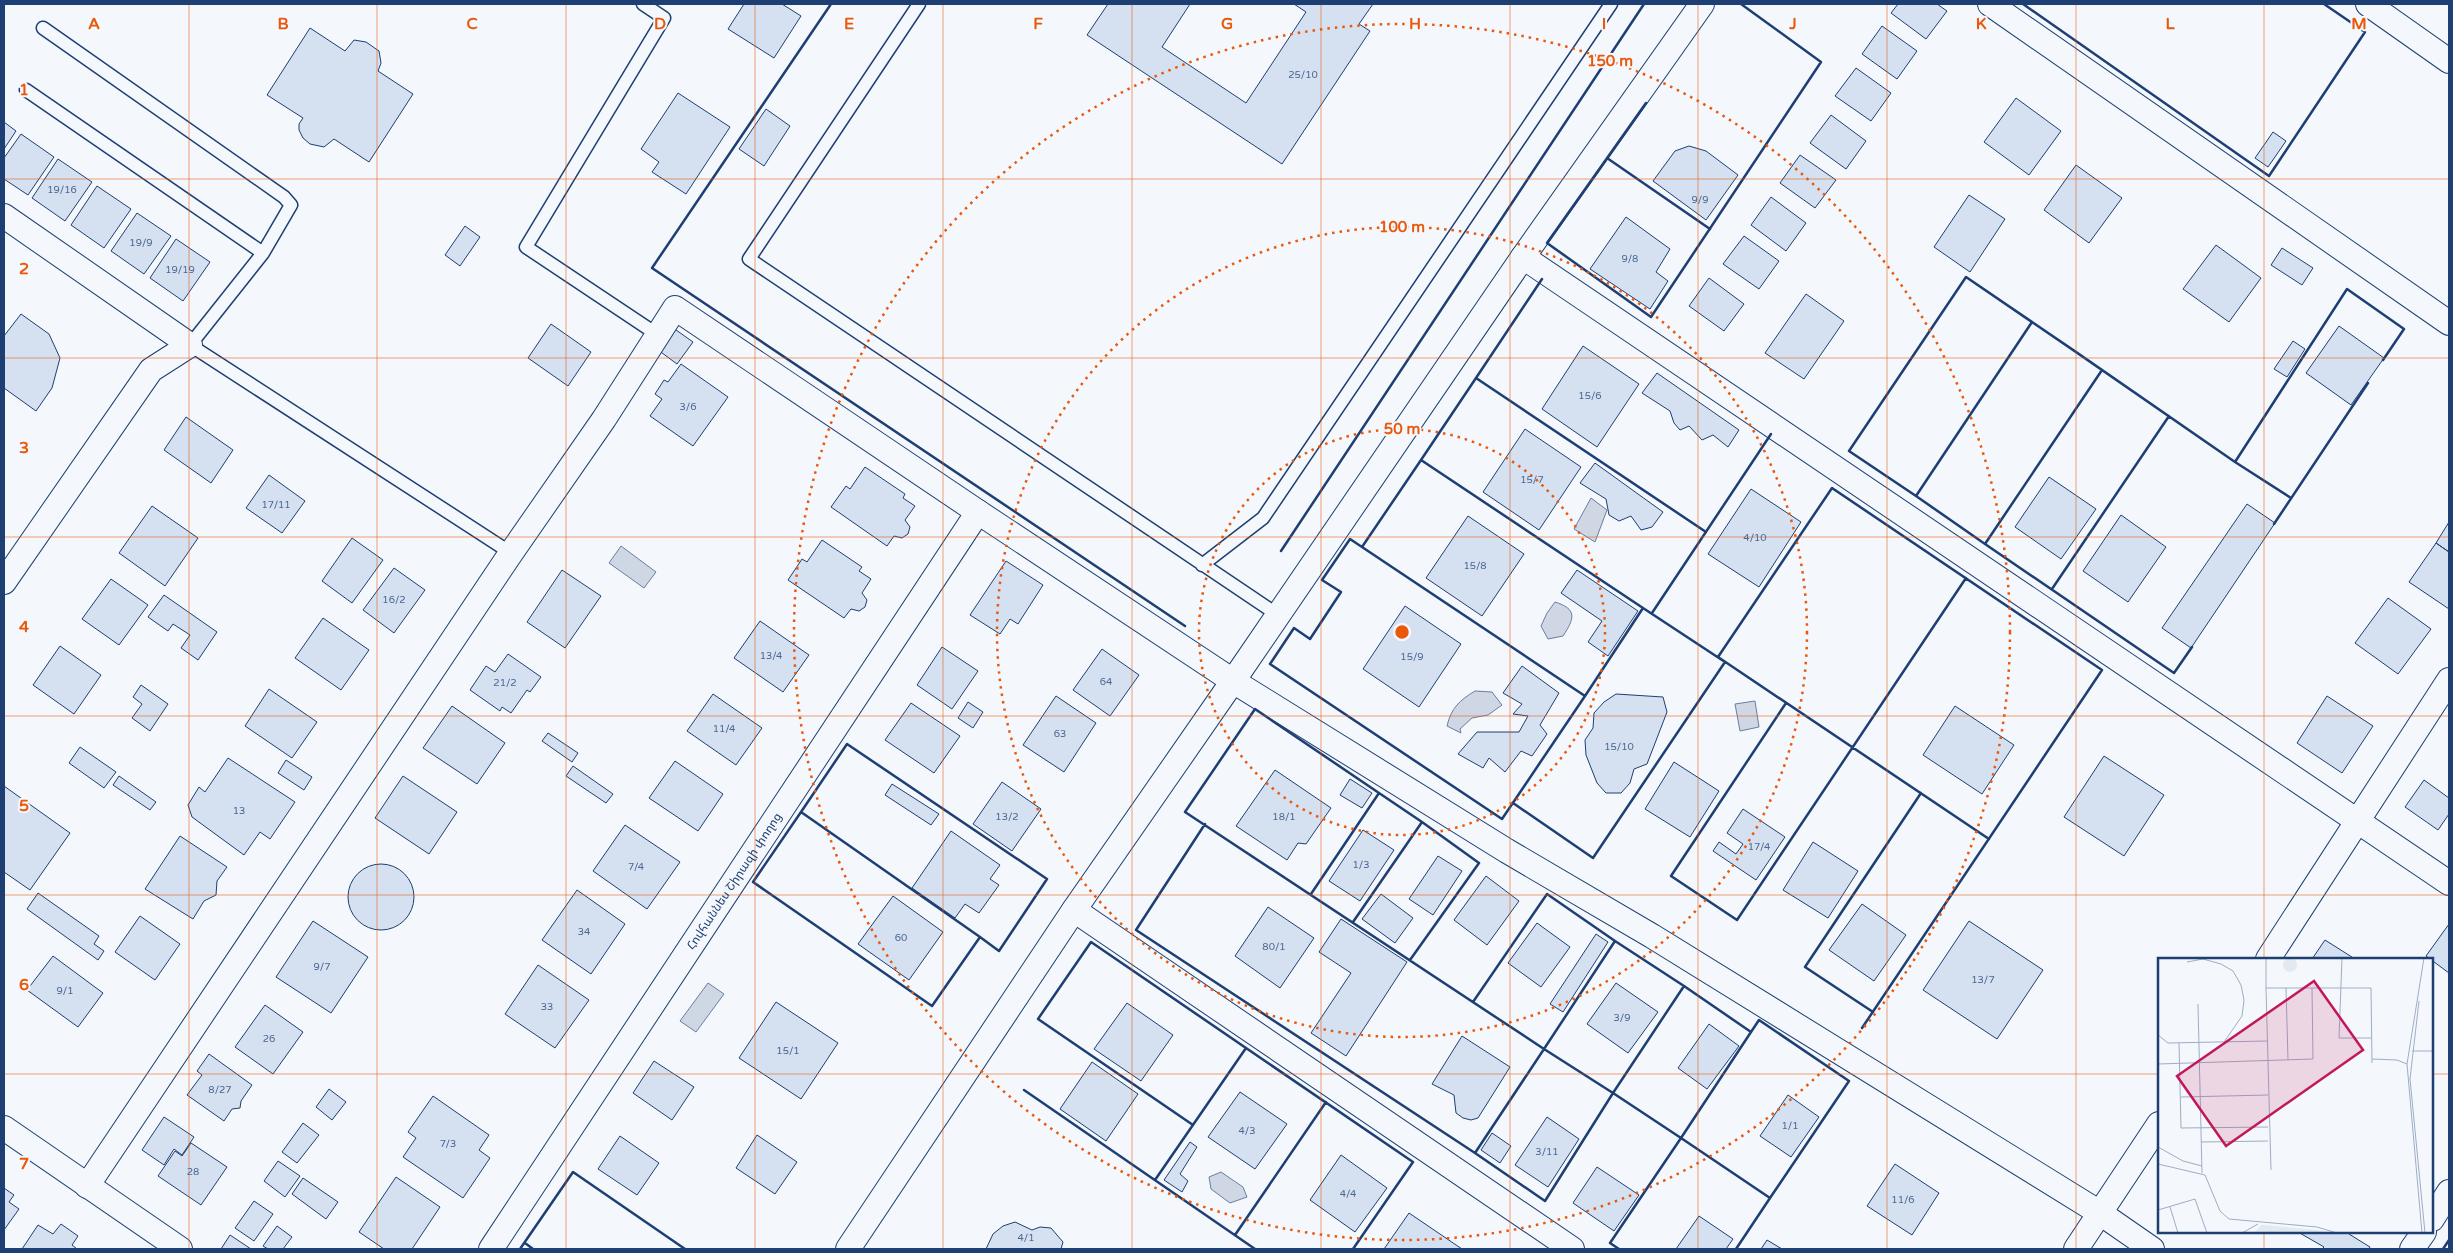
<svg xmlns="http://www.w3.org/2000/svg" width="2453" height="1253" viewBox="0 0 2453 1253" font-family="'Varela Round','Noto Sans Armenian',sans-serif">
<rect width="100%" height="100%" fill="#f4f7fb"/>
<path fill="#cfd7e4" stroke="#687fa3" d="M 1591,498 L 1607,510 L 1595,542 L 1574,529 Z
M 621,546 L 656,572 L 644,588 L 609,563 Z
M 1555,602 C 1577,609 1575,618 1563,636 L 1548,639 L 1541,626 L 1547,613 Z
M 1475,691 L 1492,692 L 1502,705 L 1488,715 L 1472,718 L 1460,729 L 1461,733 L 1447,726 C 1451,708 1460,700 1475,691 Z
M 1755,701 L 1759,727 L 1740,731 L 1735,704 Z
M 708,983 L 724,994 L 696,1032 L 680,1021 Z
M 1221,1172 L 1243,1187 L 1247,1197 L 1230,1203 L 1211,1189 L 1209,1177 Z"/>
<path fill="#d5e0f0" stroke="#1d3f73" d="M 744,4 L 782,4 L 801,16 L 774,58 L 728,29 Z
M 1108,4 L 1190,4 L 1162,47 L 1246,103 L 1306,12 L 1294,4 L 1373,4 L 1359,24 L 1370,31 L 1282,164 L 1087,35 Z
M 1898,4 L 1937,4 L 1947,11 L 1926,39 L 1891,13 Z
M 1882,26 L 1917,51 L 1897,79 L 1862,54 Z
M 310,28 L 345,51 L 354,40 L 366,42 L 379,51 L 381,63 L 378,71 L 413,94 L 369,162 L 334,139 L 324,147 L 310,144 L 303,138 L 299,130 L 299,124 L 303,118 L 267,95 Z
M 1856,68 L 1891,93 L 1871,121 L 1835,96 Z
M 678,93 L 730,127 L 686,194 L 652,172 L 659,162 L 641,149 Z
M 2016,98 L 2061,131 L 2029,175 L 1984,142 Z
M 766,109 L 790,126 L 764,166 L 739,149 Z
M 1831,115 L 1866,141 L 1846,169 L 1810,143 Z
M 4,122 L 16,131 L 4,149 Z
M 2273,132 L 2286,141 L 2268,167 L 2255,158 Z
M 21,134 L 54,157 L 28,195 L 4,179 L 4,158 Z
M 1689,146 L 1706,151 L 1738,175 L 1706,220 L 1653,181 L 1675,151 Z
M 1800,155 L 1836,180 L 1815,208 L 1780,183 Z
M 58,159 L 92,182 L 65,221 L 32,198 Z
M 2076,165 L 2122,198 L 2089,243 L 2044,210 Z
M 97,186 L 131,209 L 104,248 L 71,225 Z
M 1969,195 L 2005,219 L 1970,272 L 1934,247 Z
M 1771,197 L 1806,223 L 1786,251 L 1751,225 Z
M 137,213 L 171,236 L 144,274 L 111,251 Z
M 1626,217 L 1670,249 L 1656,272 L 1668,281 L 1650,309 L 1590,269 Z
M 465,226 L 480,237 L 460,266 L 445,255 Z
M 1744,236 L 1779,261 L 1759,289 L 1723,264 Z
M 176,239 L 210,262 L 183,301 L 150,278 Z
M 2216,245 L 2261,278 L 2229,322 L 2183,289 Z
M 2282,248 L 2313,268 L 2302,285 L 2271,265 Z
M 1709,278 L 1744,304 L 1724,331 L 1689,306 Z
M 1806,294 L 1844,321 L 1804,379 L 1765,353 Z
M 21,314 L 49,334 L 60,358 L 52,388 L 36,411 L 4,388 L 4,336 Z
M 551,324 L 591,352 L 568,386 L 528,358 Z
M 669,325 L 693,342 L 677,364 L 654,347 Z
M 2339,326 L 2384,358 L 2351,405 L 2306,373 Z
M 2293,341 L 2305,349 L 2287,377 L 2274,369 Z
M 1583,346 L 1639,384 L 1597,447 L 1542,409 Z
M 681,364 L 728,397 L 693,446 L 650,416 L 662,399 L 655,394 L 664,380 L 668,382 Z
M 1657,373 L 1739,430 L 1728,447 L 1713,435 L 1702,440 L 1689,426 L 1680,430 L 1674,423 L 1670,411 L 1642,393 Z
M 186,417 L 233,450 L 211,483 L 164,450 Z
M 1525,429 L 1581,467 L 1539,530 L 1483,492 Z
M 1595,463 L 1663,512 L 1652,527 L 1641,530 L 1631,516 L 1619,521 L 1609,515 L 1606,499 L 1580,483 Z
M 865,467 L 905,494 L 903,498 L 915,506 L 905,520 L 910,527 L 908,534 L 902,538 L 894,536 L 887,546 L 831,507 L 846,486 L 850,489 Z
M 269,475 L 305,501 L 282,533 L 246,508 Z
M 2049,477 L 2096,509 L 2061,559 L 2015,527 Z
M 1751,489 L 1801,522 L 1759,587 L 1708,554 Z
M 2247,504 L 2275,523 L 2191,648 L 2162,628 Z
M 152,506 L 198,538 L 165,586 L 119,553 Z
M 2121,515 L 2166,547 L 2128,602 L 2083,571 Z
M 1468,516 L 1524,554 L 1482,616 L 1426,578 Z
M 2449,522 L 2449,552 L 2436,543 Z
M 352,538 L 383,560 L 352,603 L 322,581 Z
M 822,540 L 862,567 L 859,571 L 871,579 L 862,593 L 867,600 L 865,607 L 859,611 L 851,609 L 844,618 L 788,580 L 802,559 L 807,562 Z
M 2436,543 L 2449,552 L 2449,609 L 2409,582 Z
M 1006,561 L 1043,585 L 1018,624 L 1010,619 L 1000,634 L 970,615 Z
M 394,568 L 425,590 L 394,633 L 363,610 Z
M 562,570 L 601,596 L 565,648 L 527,622 Z
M 1577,570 L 1638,611 L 1608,656 L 1588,642 L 1602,621 L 1561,593 Z
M 111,579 L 148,605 L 119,645 L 82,619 Z
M 164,595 L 217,632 L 198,660 L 181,648 L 190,635 L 173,624 L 168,631 L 148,617 Z
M 2388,598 L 2431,629 L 2398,674 L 2355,643 Z
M 1405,606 L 1461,644 L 1419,707 L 1363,669 Z
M 323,618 L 369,650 L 341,690 L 295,658 Z
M 760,621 L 809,655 L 783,692 L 734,658 Z
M 60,646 L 101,675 L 74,714 L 33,685 Z
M 942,647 L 978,671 L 952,709 L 917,685 Z
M 1102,649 L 1139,675 L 1110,716 L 1073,690 Z
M 508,654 L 541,677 L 530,692 L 527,690 L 511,713 L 502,707 L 500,711 L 470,690 L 486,666 L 495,672 Z
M 1522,666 L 1559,693 L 1540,725 L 1547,734 L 1532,756 L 1521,751 L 1505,772 L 1489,758 L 1483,768 L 1458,754 L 1477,732 L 1519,732 L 1528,716 L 1513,714 L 1522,704 L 1503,693 Z
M 141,685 L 168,704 L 150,731 L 132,718 L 142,704 L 133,697 Z
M 269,689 L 317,722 L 292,758 L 245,726 Z
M 713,694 L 762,728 L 736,765 L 687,731 Z
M 1616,694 L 1663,697 L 1667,712 L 1647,764 L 1634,769 L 1630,783 L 1621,793 L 1606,793 L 1597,783 L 1586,755 L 1585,740 L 1593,728 L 1594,713 L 1604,702 Z
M 1056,696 L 1096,723 L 1064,772 L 1023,745 Z
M 2327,696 L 2373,726 L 2342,773 L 2297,743 Z
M 968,702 L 983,712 L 973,728 L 958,718 Z
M 911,703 L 960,736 L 934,773 L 885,740 Z
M 452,706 L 505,743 L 477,784 L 423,748 Z
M 1955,706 L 2014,745 L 1982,794 L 1923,755 Z
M 548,733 L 578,753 L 572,762 L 542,741 Z
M 80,747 L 116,772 L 104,788 L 69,763 Z
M 2104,756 L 2164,795 L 2124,856 L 2064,817 Z
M 228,758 L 295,802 L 270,839 L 260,832 L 244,855 L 192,817 L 188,805 L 199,787 L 205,792 Z
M 286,760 L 312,777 L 304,790 L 278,773 Z
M 675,761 L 723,794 L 698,831 L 649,798 Z
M 1674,762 L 1719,791 L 1690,837 L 1645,809 Z
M 573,766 L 613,794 L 606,803 L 566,776 Z
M 1275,770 L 1331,808 L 1306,844 L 1298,843 L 1287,860 L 1236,826 Z
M 119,776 L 156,802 L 150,810 L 113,785 Z
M 403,776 L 457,812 L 429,854 L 375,818 Z
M 1350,779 L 1372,793 L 1362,808 L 1340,795 Z
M 2424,780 L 2449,798 L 2449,814 L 2438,830 L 2405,807 Z
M 1002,782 L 1041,809 L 1012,851 L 973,824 Z
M 892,784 L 939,814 L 931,825 L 885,795 Z
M 4,786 L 70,833 L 30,890 L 4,872 Z
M 1743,809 L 1785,837 L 1756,880 L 1713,851 L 1719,842 L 1736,854 L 1743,844 L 1727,833 Z
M 625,825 L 680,862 L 647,909 L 593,871 Z
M 1363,830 L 1394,850 L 1360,901 L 1329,881 Z
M 951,831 L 1000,865 L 990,879 L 999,885 L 979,913 L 965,904 L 955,918 L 912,888 Z
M 180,836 L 227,867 L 217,881 L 216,895 L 204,901 L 193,919 L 145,889 Z
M 1813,842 L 1858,871 L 1828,918 L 1783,890 Z
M 1438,856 L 1462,871 L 1433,915 L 1409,899 Z
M348 897a33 33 0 1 1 66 0a33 33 0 1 1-66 0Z
M 1486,876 L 1519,901 L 1487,945 L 1454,920 Z
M 577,890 L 625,924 L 591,974 L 542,940 Z
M 38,893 L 99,936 L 94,944 L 104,951 L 98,960 L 27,909 Z
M 1381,894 L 1413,918 L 1395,943 L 1362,919 Z
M 893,896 L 943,932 L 909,980 L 858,944 Z
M 1862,904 L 1906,935 L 1874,981 L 1829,950 Z
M 1268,907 L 1314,938 L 1280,988 L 1235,956 Z
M 140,916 L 180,944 L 155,980 L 115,952 Z
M 1341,919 L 1407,962 L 1346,1056 L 1311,1033 L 1351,973 L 1319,952 Z
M 313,921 L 368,957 L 331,1013 L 276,977 Z
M 1969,921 L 2043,970 L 1997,1039 L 1923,990 Z
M 1537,923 L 1570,947 L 1541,987 L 1508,963 Z
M 2449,924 L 2449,973 L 2426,956 Z
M 1596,934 L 1608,942 L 1563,1012 L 1550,1004 Z
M 2325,940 L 2355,959 L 2312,959 Z
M 53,956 L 103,993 L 78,1027 L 27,990 Z
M 538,965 L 589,1000 L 555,1048 L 505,1014 Z
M 1616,983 L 1658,1012 L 1628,1053 L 1587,1024 Z
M 776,1002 L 838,1043 L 801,1099 L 739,1058 Z
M 1127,1003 L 1173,1035 L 1141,1081 L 1094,1049 Z
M 265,1005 L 303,1032 L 273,1074 L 235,1047 Z
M 1709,1024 L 1739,1046 L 1707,1089 L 1678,1068 Z
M 1462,1036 L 1510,1067 L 1478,1118 L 1471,1120 L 1463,1118 L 1456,1113 L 1454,1095 L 1432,1084 Z
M 209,1054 L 252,1085 L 241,1101 L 240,1108 L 232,1109 L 224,1121 L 187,1095 L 202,1075 L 197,1071 Z
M 654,1061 L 694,1087 L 672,1120 L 633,1093 Z
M 1092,1062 L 1138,1094 L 1106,1141 L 1060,1109 Z
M 329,1089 L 346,1102 L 332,1120 L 316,1107 Z
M 1240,1092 L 1287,1124 L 1255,1169 L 1208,1137 Z
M 1788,1095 L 1819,1117 L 1791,1157 L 1760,1136 Z
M 433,1096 L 489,1135 L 479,1150 L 490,1158 L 463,1198 L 403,1157 L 416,1138 L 408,1132 Z
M 164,1117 L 194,1137 L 182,1155 L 174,1149 L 164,1165 L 142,1150 Z
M 1547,1117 L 1579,1139 L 1548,1187 L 1515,1165 Z
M 303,1123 L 319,1135 L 297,1163 L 282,1152 Z
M 1492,1133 L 1511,1146 L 1500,1163 L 1481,1150 Z
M 757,1135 L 797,1162 L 775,1194 L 736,1168 Z
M 620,1136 L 659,1163 L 637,1195 L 598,1169 Z
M 1190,1142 L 1197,1147 L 1180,1174 L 1188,1181 L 1182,1192 L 1164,1180 Z
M 191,1143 L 227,1167 L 201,1205 L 158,1176 L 175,1151 L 182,1156 Z
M 1341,1155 L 1387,1188 L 1355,1232 L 1310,1200 Z
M 278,1161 L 300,1176 L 285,1197 L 264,1181 Z
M 1895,1164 L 1939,1193 L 1912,1235 L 1867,1206 Z
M 1597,1167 L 1639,1195 L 1614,1231 L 1573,1203 Z
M 396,1177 L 440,1207 L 412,1249 L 384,1249 L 359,1232 Z
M 303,1178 L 338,1202 L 326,1219 L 292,1194 Z
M 4,1188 L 14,1195 L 9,1202 L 19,1209 L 4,1230 Z
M 254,1201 L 273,1214 L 254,1241 L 235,1228 Z
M 1409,1213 L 1462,1249 L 1384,1249 Z
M 1699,1216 L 1733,1239 L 1726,1249 L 1676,1249 Z
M 1015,1222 L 1032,1230 L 1040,1227 L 1051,1228 L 1063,1242 L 1061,1249 L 986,1249 L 993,1234 L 1003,1226 Z
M 61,1224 L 78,1236 L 72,1245 L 77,1249 L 22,1249 L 38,1225 L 53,1234 Z
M 277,1226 L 292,1237 L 283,1249 L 268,1249 L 263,1246 Z
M 2298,1232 L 2351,1232 L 2349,1234 L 2370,1247 L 2369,1249 L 2322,1249 L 2324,1247 Z
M 230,1235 L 251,1249 L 221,1249 Z
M 1767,1240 L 1782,1249 L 1761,1249 Z"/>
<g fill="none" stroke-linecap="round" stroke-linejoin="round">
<g stroke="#1d3f73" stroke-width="15">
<path id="service" d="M 643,4 L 664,18 L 526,247 L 658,335
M 919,4 L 749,259 L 1278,615
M 43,28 L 284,197 L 291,205 L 263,253 L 190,345 L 511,553
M 26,90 L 263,253
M 1202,565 L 1263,518 L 1611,4"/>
</g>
<g stroke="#1d3f73" stroke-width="26">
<g id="minor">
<path d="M 1990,4 L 2449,323"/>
<path d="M 2368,4 L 2449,61"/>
<path d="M 4,216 L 190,345 L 151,370 L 4,582"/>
<path d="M 1523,257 L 2449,883"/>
<path d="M 1074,910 L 1572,1249"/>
<path d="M 2268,959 L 2449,680"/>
<path d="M 4,1128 L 180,1249"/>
<path d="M 87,1186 L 511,553 L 604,419 L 675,308 L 978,512 L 1233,681 L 1507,851 L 1652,936 L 2100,1213 L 2152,1249"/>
<path d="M 2432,1219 L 2449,1192"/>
<path id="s1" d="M 491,1249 L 978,512"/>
<path d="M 848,1249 L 1074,910 L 1233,681 L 1523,257 L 1702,4"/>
<path d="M 2076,1249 L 2159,1124"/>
<path d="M 2412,1249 L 2424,1232"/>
</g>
</g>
<use href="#service" stroke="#f4f7fb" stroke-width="12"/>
<use href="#minor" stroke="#f4f7fb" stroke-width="24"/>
<path stroke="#1d3f73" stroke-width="2.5" d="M 831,4 L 652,268 L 1185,626
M 2023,4 L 2269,176 L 2365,32 L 2324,4
M 1646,103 L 1547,243 L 1651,317 L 1821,62 L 1741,4
M 1607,158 L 1710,229
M 1542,279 L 1476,378 L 1706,532
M 2032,322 L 1916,496 L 1849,451 L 1966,277 C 2056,338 2146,400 2235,462
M 1421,460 L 1476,378
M 1916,496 L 1985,544 L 2102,370
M 2291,498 L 2235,462 L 2347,289 L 2404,329 L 2383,360
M 2274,524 L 2368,383
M 1350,539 L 1585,696 L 1502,819 L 1270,664 L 1294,628 L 1310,639 L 1341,592 L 1322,580 Z
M 1985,544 L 2174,673 L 2192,647
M 1362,547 L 1421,460 L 1643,608 L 1585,696
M 1281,551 L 1644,4
M 2052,589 L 2169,416
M 1652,613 L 1771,434
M 1786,703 L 1671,876 L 1737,920 L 1966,578
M 1379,793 L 1255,709 L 1185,812 L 1544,1049 L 1615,941 L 1684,986
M 1513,803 L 1593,858 L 1725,662 L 1643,608
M 801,812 L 980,937 L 932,1006 L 753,882 Z
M 801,812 L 847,744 L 1047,879 L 999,951 L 980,937
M 1205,824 L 1136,930 L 1475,1153
M 1311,894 L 1379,793 L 1422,822
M 1353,922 L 1422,822 L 1479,863 L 1410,960
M 1473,1002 L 1547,894 L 1615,941
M 1873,1012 L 1805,967 L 1921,793
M 1862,1028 L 2102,670 L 1832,488 L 1718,657 L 1989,839
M 1751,1032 L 1759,1020 L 1849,1081 L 1770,1198
M 1544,1049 L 1613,1093 L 1545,1201 L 1475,1153 Z
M 1024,1090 L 1255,1249
M 1193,1125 L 1038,1019 L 1091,942 L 1246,1048
M 1155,1180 L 1246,1048 L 1413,1162 L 1353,1249
M 1235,1235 L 1326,1102
M 525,1243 L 533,1249
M 520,1249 L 573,1172 L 685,1249
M 1619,1249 L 1610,1243 L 1681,1138 L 1613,1093 L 1684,986 L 1751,1032 L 1681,1138 L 1770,1198 L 1736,1249
M 2443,1249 L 2449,1240"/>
</g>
<path fill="none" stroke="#e8590c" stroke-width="1" stroke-opacity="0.55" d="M 189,4 L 189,1249M 377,4 L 377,1249M 566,4 L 566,1249M 755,4 L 755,1249M 943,4 L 943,1249M 1132,4 L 1132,1249M 1321,4 L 1321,1249M 1510,4 L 1510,1249M 1698,4 L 1698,1249M 1887,4 L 1887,1249M 2076,4 L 2076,1249M 2264,4 L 2264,959M 4,179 L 2449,179M 4,358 L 2449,358M 4,537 L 2449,537M 4,716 L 2449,716M 4,895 L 2449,895M 4,1074 L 2159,1074M 2432,1074 L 2449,1074M 2264,1232 L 2264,1249"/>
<g fill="none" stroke="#e8590c" stroke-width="2.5" stroke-dasharray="2.5 5">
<circle cx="1402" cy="632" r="203"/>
<circle cx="1402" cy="632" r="405"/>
<circle cx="1402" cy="632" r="608"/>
</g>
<g text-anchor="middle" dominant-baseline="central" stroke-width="4" stroke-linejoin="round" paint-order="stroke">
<g font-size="10" fill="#4b6792">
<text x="1303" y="75">25/10</text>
<text x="62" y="190">19/16</text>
<text x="1700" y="200">9/9</text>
<text x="141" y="243">19/9</text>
<text x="1630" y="259">9/8</text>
<text x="180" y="270">19/19</text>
<text x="1590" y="396">15/6</text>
<text x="688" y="407">3/6</text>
<text x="1532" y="480">15/7</text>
<text x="276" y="505">17/11</text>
<text x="1755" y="538">4/10</text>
<text x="1475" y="566">15/8</text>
<text x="394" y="600">16/2</text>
<text x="771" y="656">13/4</text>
<text x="1412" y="657">15/9</text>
<text x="1106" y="682">64</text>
<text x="505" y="683">21/2</text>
<text x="724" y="729">11/4</text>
<text x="1060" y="734">63</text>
<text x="1619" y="747">15/10</text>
<text x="239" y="811">13</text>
<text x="1007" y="817">13/2</text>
<text x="1284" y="817">18/1</text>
<text x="1759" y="847">17/4</text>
<text x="1361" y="865">1/3</text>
<text x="636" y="867">7/4</text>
<text x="584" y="932">34</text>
<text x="901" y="938">60</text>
<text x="1274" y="947">80/1</text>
<text x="322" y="967">9/7</text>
<text x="1983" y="980">13/7</text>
<text x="65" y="991">9/1</text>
<text x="547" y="1007">33</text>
<text x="1622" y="1018">3/9</text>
<text x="269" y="1039">26</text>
<text x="788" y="1051">15/1</text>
<text x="220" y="1090">8/27</text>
<text x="1790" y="1126">1/1</text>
<text x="1247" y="1131">4/3</text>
<text x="448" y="1144">7/3</text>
<text x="1547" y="1152">3/11</text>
<text x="193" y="1172">28</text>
<text x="1348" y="1194">4/4</text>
<text x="1903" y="1200">11/6</text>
<text x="1026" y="1238">4/1</text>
</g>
<g font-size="12" fill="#1d3f73" stroke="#f4f7fb">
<text stroke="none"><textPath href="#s1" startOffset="441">Հովհաննես Շիրազի փողոց</textPath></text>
</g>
</g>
<g transform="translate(2158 958)">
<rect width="275" height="275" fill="#f4f7fb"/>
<path d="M125 7a7 7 0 1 1 14 0a7 7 0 1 1-14 0ZM 103,267 L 160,272 L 171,275 L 96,275 Z" fill="#e3e9f0"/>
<path fill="none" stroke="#9eadc5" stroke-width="1" d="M 108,0 L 108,30 L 213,30 L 214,105M 184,0 L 181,80 L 213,80M 29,4 L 45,1 L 63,6 L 75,13 L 83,27 L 86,42 L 84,58 L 66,84M 108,30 L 113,212M 128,30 L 130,102M 261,43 L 252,121 L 267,275M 40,46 L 44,215M 0,77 L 10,85 L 109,83M 21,85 L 23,170 L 110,169M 254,93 L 275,93M 214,101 L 239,102 L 249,106M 0,106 L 155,101 L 154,30M 23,139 L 110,137M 43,184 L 110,183M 0,189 L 25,203 L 44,208M 0,206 L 47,217 L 62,253 L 71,261 L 159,269 L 179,275M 12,249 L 20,275M 0,252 L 37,241 L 49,275M 84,275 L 100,266M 264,275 L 249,106 L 266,0"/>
<path fill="#c2185b" fill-opacity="0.15" stroke="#c2185b" stroke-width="2.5" d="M 156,23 L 205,92 L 68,188 L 19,118 Z"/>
<rect width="275" height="275" fill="none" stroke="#1d3f73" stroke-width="2.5"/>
</g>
<g font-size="16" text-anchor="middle" font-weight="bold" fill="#e8590c" stroke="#f4f7fb" stroke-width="4" stroke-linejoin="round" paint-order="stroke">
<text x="94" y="29">A</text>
<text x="283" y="29">B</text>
<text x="472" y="29">C</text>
<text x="660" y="29">D</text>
<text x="849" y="29">E</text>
<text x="1038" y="29">F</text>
<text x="1227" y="29">G</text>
<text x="1415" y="29">H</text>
<text x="1604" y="29">I</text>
<text x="1793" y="29">J</text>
<text x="1981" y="29">K</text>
<text x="2170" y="29">L</text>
<text x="2359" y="29">M</text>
<text x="24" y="95">1</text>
<text x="24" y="274">2</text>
<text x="24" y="453">3</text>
<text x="24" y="632">4</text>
<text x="24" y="811">5</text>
<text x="24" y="990">6</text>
<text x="24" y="1169">7</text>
</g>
<circle cx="1402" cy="632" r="8" fill="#e8590c" stroke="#f4f7fb" stroke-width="2.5"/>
<g font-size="15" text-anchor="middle" font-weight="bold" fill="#e8590c" stroke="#f4f7fb" stroke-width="4" stroke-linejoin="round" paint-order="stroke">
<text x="1610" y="66">150 m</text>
<text x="1402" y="232">100 m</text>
<text x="1402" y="434">50 m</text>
</g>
<rect width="2453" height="1253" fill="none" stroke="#1d3f73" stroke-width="10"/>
</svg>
